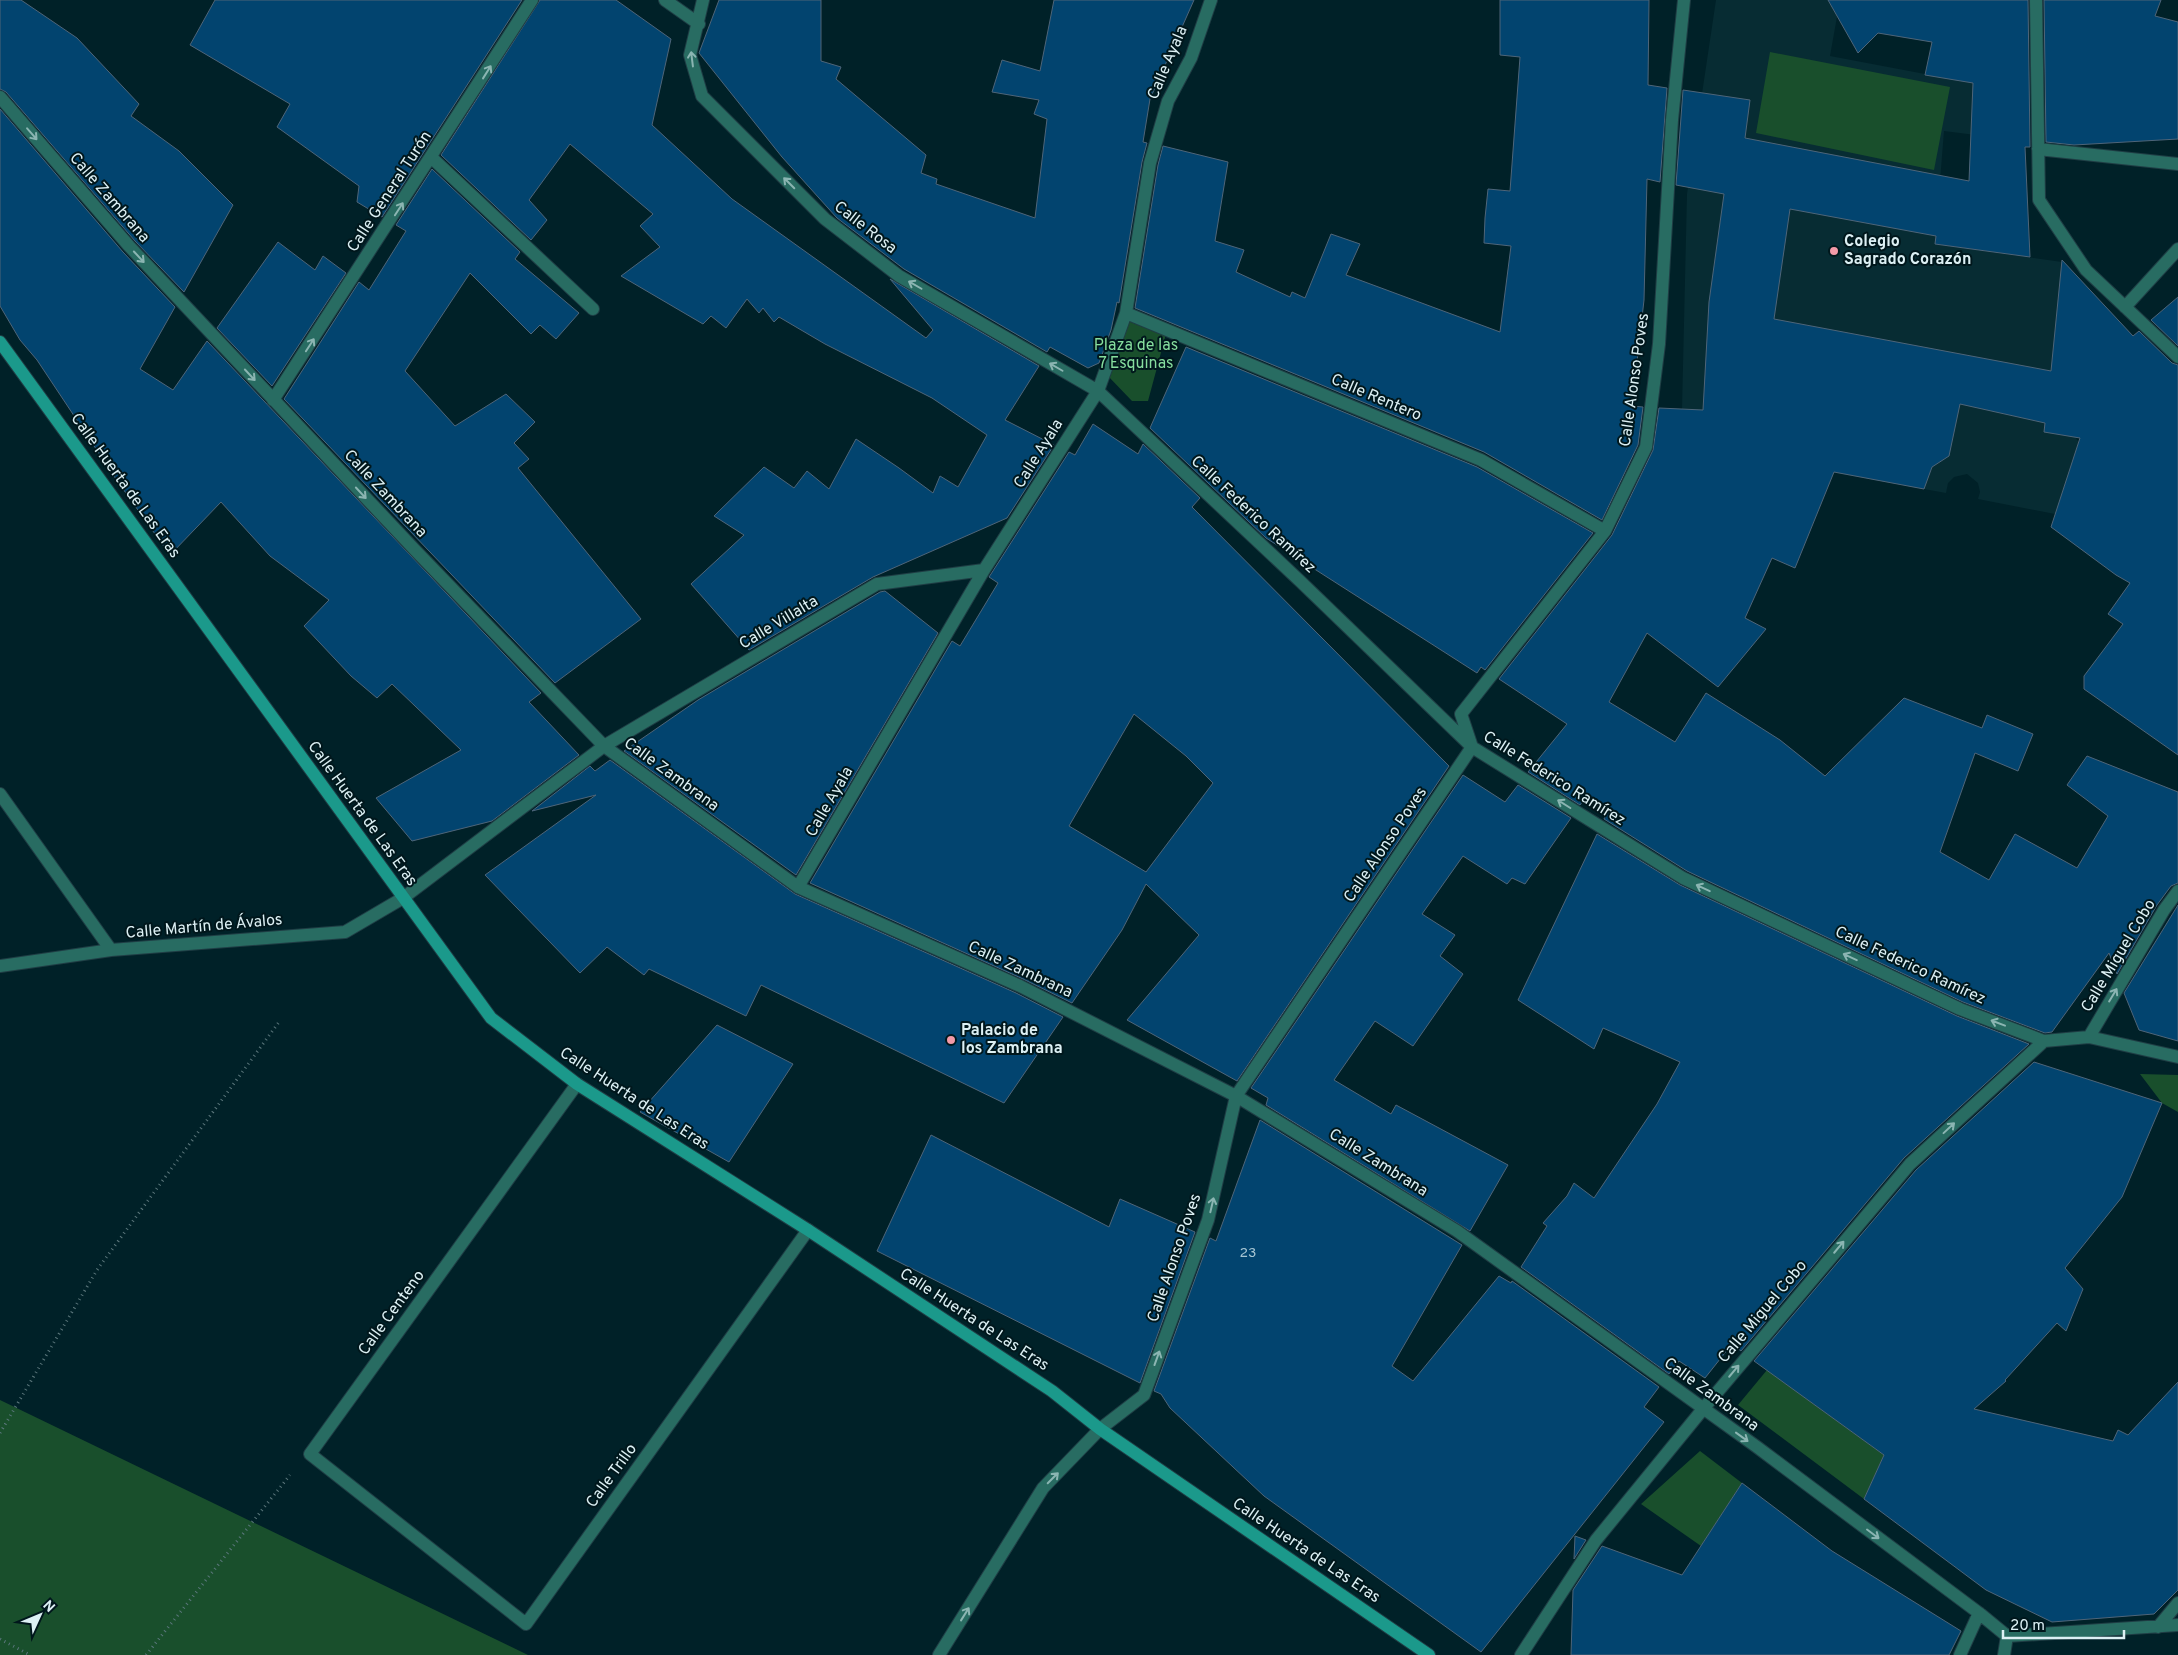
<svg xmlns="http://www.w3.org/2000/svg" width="2178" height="1655" viewBox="0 0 2178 1655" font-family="Overpass,sans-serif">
<rect width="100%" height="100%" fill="#002128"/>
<path fill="#072c33" d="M 1716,0 L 1840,0 L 1830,56 L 2020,92 L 2023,141 L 1944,131 L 1935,244 L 2062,262 L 2045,432 L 2075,437 L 2084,449 L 2055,514 L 1978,499 L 1980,492 L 1978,483 L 1967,474 L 1954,477 L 1948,483 L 1946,493 L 1830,472 L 1721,415 L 1682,409 L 1687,194 Z"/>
<path fill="#194f2c" d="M 1770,52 L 1950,87 L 1934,170 L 1756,133 Z
M 1126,313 L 1166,334 L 1148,401 L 1132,401 L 1108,376 Z
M 2140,1074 L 2178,1075 L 2178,1112 L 2162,1103 Z
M 1767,1370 L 1884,1455 L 1864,1499 L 1738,1405 Z
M 0,1400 L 528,1655 L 0,1655 Z
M 1700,1451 L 1742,1483 L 1701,1546 L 1641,1504 Z"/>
<path fill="#02446f" stroke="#4e6579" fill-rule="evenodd" d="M 0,0 L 21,0 L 77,38 L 139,104 L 131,116 L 179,151 L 233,205 L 184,292 L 135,241 L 6,92 L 0,89 Z
M 215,0 L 522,0 L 382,217 L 357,202 L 359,186 L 277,127 L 290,104 L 190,45 Z
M 540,0 L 616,0 L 671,39 L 652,125 L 732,199 L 926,338 L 933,330 L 890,279 L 1039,366 L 1005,420 L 1054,445 L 1007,518 L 873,577 L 749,650 L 691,584 L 744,535 L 714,516 L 764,467 L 794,488 L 807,471 L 829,489 L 856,439 L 899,468 L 933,493 L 940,476 L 958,487 L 987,435 L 932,398 L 825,344 L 779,317 L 774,322 L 763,308 L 759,313 L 747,299 L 726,328 L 711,316 L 703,324 L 621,276 L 660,247 L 640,226 L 653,214 L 570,144 L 529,200 L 547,220 L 531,240 L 441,155 Z
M 719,0 L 821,0 L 821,61 L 841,67 L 836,79 L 926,155 L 921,173 L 937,179 L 936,184 L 1035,218 L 1047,119 L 1034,114 L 1039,100 L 992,92 L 1002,60 L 1040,71 L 1054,0 L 1194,0 L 1150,99 L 1143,142 L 1147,143 L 1142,162 L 1119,303 L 1117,302 L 1111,330 L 1099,363 L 1088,368 L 1050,347 L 1047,352 L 904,269 L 837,218 L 782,157 L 699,53 Z
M 1500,0 L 1649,0 L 1648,85 L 1667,88 L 1660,182 L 1647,179 L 1644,300 L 1632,406 L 1643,407 L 1638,445 L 1602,520 L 1484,452 L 1135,308 L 1158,165 L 1163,146 L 1228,162 L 1215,241 L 1244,250 L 1236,272 L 1290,297 L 1292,292 L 1305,298 L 1331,234 L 1360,244 L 1346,275 L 1500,332 L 1511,246 L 1484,243 L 1485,218 L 1488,189 L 1510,191 L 1520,57 L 1500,55 Z
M 1828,0 L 2028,0 L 2030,147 L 2025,147 L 2030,257 L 1935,244 L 1936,236 L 1790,209 L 1774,319 L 2051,371 L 2062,260 L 2133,336 L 2139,331 L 2172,363 L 2178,365 L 2178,755 L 2084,689 L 2084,676 L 2123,624 L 2108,614 L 2130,583 L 2116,575 L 2051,527 L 2080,438 L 2044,432 L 2045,423 L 1960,404 L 1949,456 L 1932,467 L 1924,489 L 1834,472 L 1795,568 L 1772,558 L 1745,618 L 1766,629 L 1718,687 L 1647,633 L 1609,702 L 1675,742 L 1706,693 L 1780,740 L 1825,776 L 1904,698 L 1982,728 L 1987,715 L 2033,734 L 2018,771 L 1975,753 L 1940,852 L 1989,880 L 2015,834 L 2077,868 L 2108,816 L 2067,785 L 2087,756 L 2178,792 L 2178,883 L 2171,886 L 2157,905 L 2117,974 L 2109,953 L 2052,1032 L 2045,1033 L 1963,1002 L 1687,871 L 1604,819 L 1608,810 L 1586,797 L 1580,805 L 1528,772 L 1567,724 L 1499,679 L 1612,535 L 1653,450 L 1659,408 L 1703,410 L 1709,302 L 1724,194 L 1676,185 L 1683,90 L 1750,100 L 1745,138 L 1969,181 L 1973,83 L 1925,75 L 1932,42 L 1878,33 L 1858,53 Z
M 2044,0 L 2161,0 L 2155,16 L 2178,22 L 2178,139 L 2074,145 L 2046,142 Z
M 0,109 L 123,252 L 175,307 L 140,369 L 173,390 L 207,341 L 541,693 L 529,702 L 579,755 L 492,821 L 412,841 L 376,798 L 461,750 L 392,684 L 377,698 L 351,676 L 304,626 L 329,600 L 270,556 L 221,502 L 170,555 L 118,482 L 37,360 L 20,340 L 0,306 Z
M 432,169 L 520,252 L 515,259 L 579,313 L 556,339 L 540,325 L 531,334 L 470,273 L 405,371 L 455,426 L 506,394 L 535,422 L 514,443 L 529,459 L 518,468 L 641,619 L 555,683 L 284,399 L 359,282 L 369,290 L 406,231 L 396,225 Z
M 278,242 L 315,270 L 323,256 L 346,273 L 272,386 L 217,328 Z
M 2178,297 L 2178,346 L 2151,320 Z
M 1186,347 L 1477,467 L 1593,533 L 1485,670 L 1481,667 L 1477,673 L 1266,538 L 1150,428 Z
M 1093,424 L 1138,454 L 1143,444 L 1200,498 L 1192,507 L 1449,766 L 1237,1081 L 1127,1020 L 1199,935 L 1146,884 L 1122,930 L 1072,1003 L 1023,979 L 810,883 L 952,641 L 960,646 L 998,583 L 989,577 L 991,574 L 1069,452 L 1075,455 ZM 1134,714 L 1186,756 L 1213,783 L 1146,872 L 1069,826 Z
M 885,591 L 938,633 L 796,875 L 624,751 L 698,700 L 880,592 Z
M 610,760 L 795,894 L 1016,993 L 1063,1017 L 1004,1103 L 761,985 L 746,1016 L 649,969 L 644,975 L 607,947 L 580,973 L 485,875 L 596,795 L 532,811 L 590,766 L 595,771 Z
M 1463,775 L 1505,802 L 1518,785 L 1571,818 L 1525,884 L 1512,878 L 1507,884 L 1463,856 L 1422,914 L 1455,935 L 1440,956 L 1463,974 L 1413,1046 L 1375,1021 L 1334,1080 L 1391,1114 L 1396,1105 L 1508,1165 L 1470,1231 L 1266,1105 L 1268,1098 L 1251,1088 Z
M 1597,834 L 1680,885 L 1957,1016 L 2029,1044 L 1904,1158 L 1741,1351 L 1732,1344 L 1705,1378 L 1679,1361 L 1669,1374 L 1521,1267 L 1547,1226 L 1543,1223 L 1567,1196 L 1574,1183 L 1594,1198 L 1657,1104 L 1680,1062 L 1603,1028 L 1594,1049 L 1518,1000 Z
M 2178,905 L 2178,1041 L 2139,1030 L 2124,993 Z
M 717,1025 L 793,1064 L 729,1162 L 640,1112 Z
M 2034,1062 L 2162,1103 L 2122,1197 L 2065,1268 L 2083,1289 L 2066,1331 L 2057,1323 L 2005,1380 L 2006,1381 L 1974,1409 L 2113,1441 L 2118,1430 L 2128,1435 L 2178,1382 L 2178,1590 L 2154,1614 L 2052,1622 L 1986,1590 L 1864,1499 L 1884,1455 L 1754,1361 L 1916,1170 Z
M 1260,1120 L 1462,1245 L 1392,1366 L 1413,1381 L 1499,1276 L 1511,1283 L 1512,1281 L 1659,1387 L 1644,1407 L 1664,1422 L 1481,1652 L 1264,1496 L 1170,1408 L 1161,1394 L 1154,1391 L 1210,1238 L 1216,1241 Z
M 931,1135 L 1109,1227 L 1120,1199 L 1195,1232 L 1140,1383 L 877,1251 Z
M 1742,1483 L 1832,1551 L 1961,1631 L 1949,1655 L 1571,1655 L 1573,1590 L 1602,1546 L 1682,1575 Z
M 1575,1536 L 1586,1540 L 1574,1559 Z"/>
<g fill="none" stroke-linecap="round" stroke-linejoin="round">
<g stroke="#1f3e45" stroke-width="14">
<path id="street" d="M 665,0 L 699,24
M 703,0 L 690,55 L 702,96 L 825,219 L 899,276 L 1098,391 L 1301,582 L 1472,747 L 1683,878 L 1960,1009 L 2044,1041 L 2089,1037 L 2178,1057
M 2036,0 L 2039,200 L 2086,270 L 2178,357
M 0,97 L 129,246 L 415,550 L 604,746 L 798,887 L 1020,986 L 1236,1096 L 1457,1231 L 1757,1447 L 1979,1613 L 2007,1636 L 2178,1625
M 2038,149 L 2178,164
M 432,158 L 593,309
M 2125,307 L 2178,249
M 1126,313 L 1481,460 L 1605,531
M 273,400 L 532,0
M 0,794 L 111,950
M 798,887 L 984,570 L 1098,391 L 1126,313 L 1150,163 L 1168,101 L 1191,58 L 1211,0
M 0,966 L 111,950 L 345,932 L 403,898 L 604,746 L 877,584 L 984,570
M 2089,1037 L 2164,910 L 2178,891
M 577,1084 L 310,1454 L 526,1624 L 808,1230
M 2158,1627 L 2178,1603
M 939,1655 L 1043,1488 L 1100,1429 L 1144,1395 L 1208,1220 L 1236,1096 L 1472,747 L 1461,714 L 1605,531 L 1646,447 L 1659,344 L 1672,120 L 1684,0
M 1521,1655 L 1596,1540 L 1703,1409 L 1910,1164 L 2044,1041
M 1960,1655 L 1979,1613
M 2004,1655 L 2007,1636"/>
</g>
<g stroke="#1f3e45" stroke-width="14">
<path id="secondary" d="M 0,342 L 491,1018 L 577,1084 L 808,1230 L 1052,1391 L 1100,1429 L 1429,1655"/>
</g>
<path stroke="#5b777c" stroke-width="3" stroke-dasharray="1 4" stroke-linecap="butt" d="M 0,1433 L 97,1270 L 279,1022
M 0,1639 L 30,1655
M 146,1655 L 290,1475"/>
<use href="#street" stroke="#286c62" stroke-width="12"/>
<use href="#secondary" stroke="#1b998b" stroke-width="12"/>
</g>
<defs><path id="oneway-shaft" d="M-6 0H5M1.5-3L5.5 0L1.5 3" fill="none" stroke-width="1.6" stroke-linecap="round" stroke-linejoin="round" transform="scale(1.25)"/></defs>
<g stroke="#8bb5b2">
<use href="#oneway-shaft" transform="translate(692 59) rotate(-97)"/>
<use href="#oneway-shaft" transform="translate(487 72) rotate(-58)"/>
<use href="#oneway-shaft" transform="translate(32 134) rotate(49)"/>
<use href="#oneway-shaft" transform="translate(789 183) rotate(-135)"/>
<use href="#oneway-shaft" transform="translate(399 209) rotate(-57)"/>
<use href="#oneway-shaft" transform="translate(139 257) rotate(47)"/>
<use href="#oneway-shaft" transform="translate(915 285) rotate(-150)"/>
<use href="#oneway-shaft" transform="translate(310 345) rotate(-57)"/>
<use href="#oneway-shaft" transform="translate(1056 367) rotate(-150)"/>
<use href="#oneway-shaft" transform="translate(250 375) rotate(47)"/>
<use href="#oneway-shaft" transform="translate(361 493) rotate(47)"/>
<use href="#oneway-shaft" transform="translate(1564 804) rotate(-148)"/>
<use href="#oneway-shaft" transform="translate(1703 888) rotate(-155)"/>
<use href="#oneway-shaft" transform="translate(1850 957) rotate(-155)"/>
<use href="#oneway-shaft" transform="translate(2113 995) rotate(-59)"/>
<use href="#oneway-shaft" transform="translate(1998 1023) rotate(-159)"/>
<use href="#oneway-shaft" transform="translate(1949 1128) rotate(-43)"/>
<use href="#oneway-shaft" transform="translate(1212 1205) rotate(-77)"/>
<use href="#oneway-shaft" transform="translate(1839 1247) rotate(-50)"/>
<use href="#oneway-shaft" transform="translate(1157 1358) rotate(-70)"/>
<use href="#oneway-shaft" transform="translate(1734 1371) rotate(-50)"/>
<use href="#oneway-shaft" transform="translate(1742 1437) rotate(36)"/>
<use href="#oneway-shaft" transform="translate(1053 1478) rotate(-45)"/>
<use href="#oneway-shaft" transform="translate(1873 1534) rotate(37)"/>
<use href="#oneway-shaft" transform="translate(965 1614) rotate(-58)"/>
</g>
<g fill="#f39aa8" stroke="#00171c" stroke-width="2">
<circle cx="1834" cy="251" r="5"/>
<circle cx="951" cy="1040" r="5"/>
</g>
<g text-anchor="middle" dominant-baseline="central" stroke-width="4" stroke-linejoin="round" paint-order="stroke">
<g font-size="14" fill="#a6c5d3">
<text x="1248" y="1253">23</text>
</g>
<g font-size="16" fill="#dcf0f4" stroke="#00171c">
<text transform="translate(1168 63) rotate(-67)">Calle Ayala</text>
<text transform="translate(390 192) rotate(-57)">Calle General Turón</text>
<text transform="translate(109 198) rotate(49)">Calle Zambrana</text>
<text transform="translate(865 228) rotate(38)">Calle Rosa</text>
<text transform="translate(1635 380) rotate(-82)">Calle Alonso Poves</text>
<text transform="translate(1376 398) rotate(23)">Calle Rentero</text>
<text transform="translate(1039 454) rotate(-58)">Calle Ayala</text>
<text transform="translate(125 486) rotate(54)">Calle Huerta de Las Eras</text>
<text transform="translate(385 494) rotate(47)">Calle Zambrana</text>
<text transform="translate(1253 515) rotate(43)">Calle Federico Ramírez</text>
<text transform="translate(779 623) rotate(-31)">Calle Villalta</text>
<text transform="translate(671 775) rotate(36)">Calle Zambrana</text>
<text transform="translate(1554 779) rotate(32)">Calle Federico Ramírez</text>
<text transform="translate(830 802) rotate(-60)">Calle Ayala</text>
<text transform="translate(362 814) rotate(54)">Calle Huerta de Las Eras</text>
<text transform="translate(1386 845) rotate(-56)">Calle Alonso Poves</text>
<text transform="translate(204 927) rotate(-5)">Calle Martín de Ávalos</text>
<text transform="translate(2119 956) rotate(-59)">Calle Miguel Cobo</text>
<text transform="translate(1910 966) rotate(25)">Calle Federico Ramírez</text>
<text transform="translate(1020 970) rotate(25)">Calle Zambrana</text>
<text transform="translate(634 1099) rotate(33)">Calle Huerta de Las Eras</text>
<text transform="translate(1378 1163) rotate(32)">Calle Zambrana</text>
<text transform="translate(1175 1258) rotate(-71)">Calle Alonso Poves</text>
<text transform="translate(1763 1312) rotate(-50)">Calle Miguel Cobo</text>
<text transform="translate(392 1313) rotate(-54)">Calle Centeno</text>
<text transform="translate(974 1320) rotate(33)">Calle Huerta de Las Eras</text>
<text transform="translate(1711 1395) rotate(36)">Calle Zambrana</text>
<text transform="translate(612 1476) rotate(-54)">Calle Trillo</text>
<text transform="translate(1306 1551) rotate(34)">Calle Huerta de Las Eras</text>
</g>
<g font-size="16" font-weight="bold" fill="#dcf0f4" stroke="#00171c" text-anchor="start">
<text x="1844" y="242">Colegio<tspan x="1844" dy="18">Sagrado Corazón</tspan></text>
<text x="961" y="1031">Palacio de<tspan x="961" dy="18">los Zambrana</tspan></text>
</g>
<g font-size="16" fill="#86de9e" stroke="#00171c">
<text x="1136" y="346">Plaza de las<tspan x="1136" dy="18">7 Esquinas</tspan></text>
</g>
</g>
<g transform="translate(40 1615) rotate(46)" stroke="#00171c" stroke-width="4" paint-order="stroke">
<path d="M0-4L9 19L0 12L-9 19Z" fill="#dcf0f4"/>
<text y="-8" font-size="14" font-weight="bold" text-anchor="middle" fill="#dcf0f4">N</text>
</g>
<path d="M2003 1630v8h121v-8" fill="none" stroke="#dcf0f4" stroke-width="2.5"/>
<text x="2010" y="1630" font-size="15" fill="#dcf0f4" stroke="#00171c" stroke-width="4" paint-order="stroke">20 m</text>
</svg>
